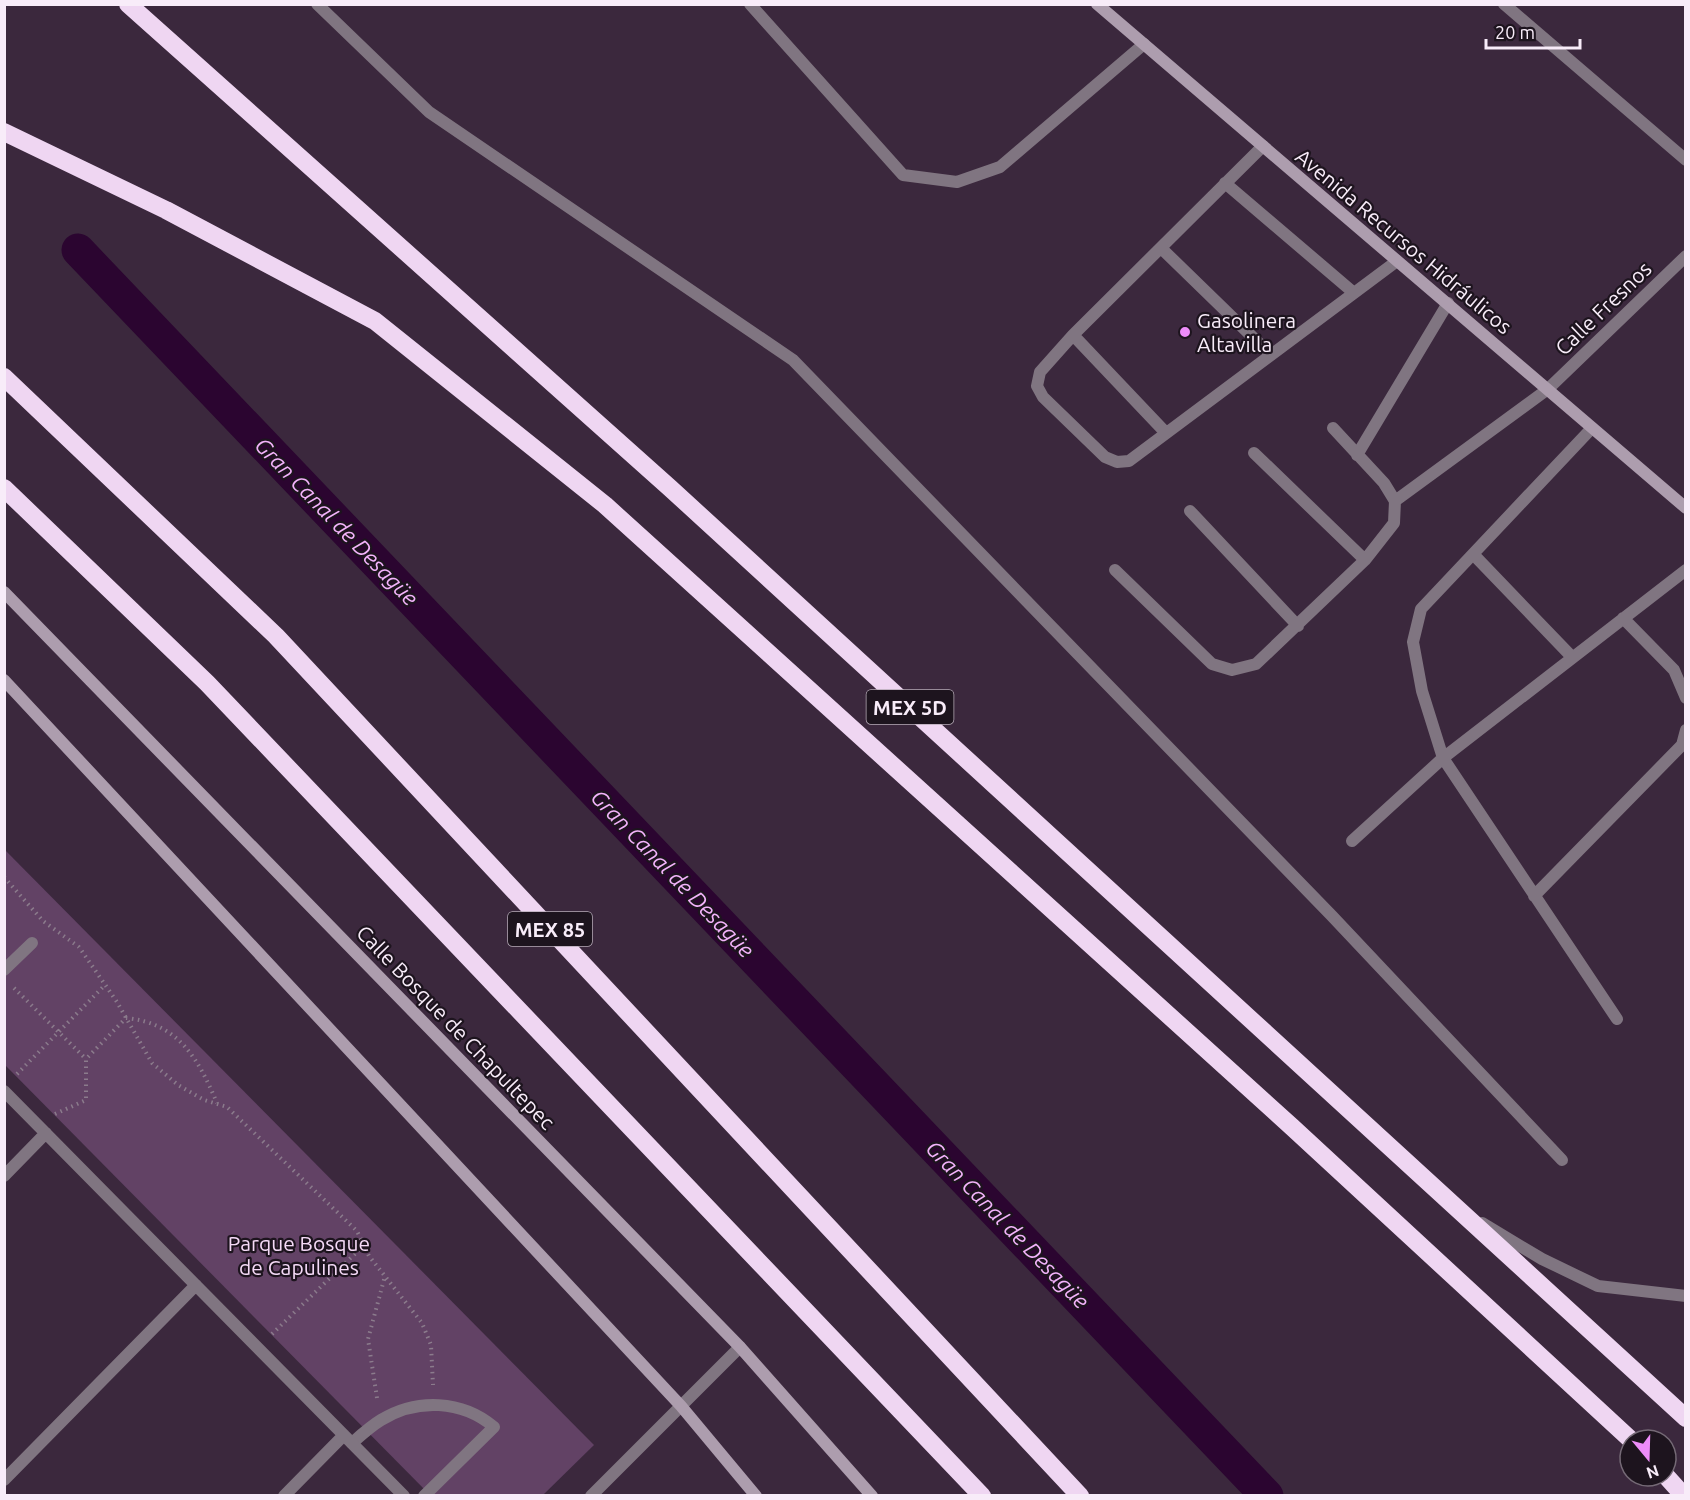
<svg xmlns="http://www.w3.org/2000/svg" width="1690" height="1500" viewBox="0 0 1690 1500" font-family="Ubuntu,sans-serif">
<rect width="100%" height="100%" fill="#3b283d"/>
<path fill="#624265" d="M 4,849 L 594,1445 L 543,1495 L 430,1495 L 5,1065 Z"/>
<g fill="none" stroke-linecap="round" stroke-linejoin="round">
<path stroke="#2b0530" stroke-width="33" d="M 78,250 L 1267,1496"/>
<path stroke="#8b7b8c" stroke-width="4" stroke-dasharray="1.5 4.5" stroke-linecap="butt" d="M 4,877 L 43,921 L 79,947 L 117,1002 L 152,1063 L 178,1085 L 204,1100 L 227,1107 L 357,1231 L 369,1256 L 422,1323 L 431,1345 L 433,1385
M 14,988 L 86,1059
M 17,1074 L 105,985
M 55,1114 L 86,1100 L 86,1059 L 126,1018 C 178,1023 198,1058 217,1103
M 272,1334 L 364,1245
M 377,1398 L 368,1339 L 385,1276"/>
<path stroke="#807581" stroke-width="12" d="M 750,4 L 903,175 L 957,182 L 1000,167 L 1144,44
M 1263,146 L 1073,335 L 1040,372 L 1037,386 L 1043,397 L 1105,457 L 1117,462 L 1129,461 L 1397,261
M 1225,183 L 1354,293
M 1161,248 L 1271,355
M 1073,335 L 1166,433
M 1254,453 L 1365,560
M 1357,455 L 1448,303
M 1395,501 L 1548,389
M 1190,511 L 1298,626
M 1473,554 L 1572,657
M 1115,570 L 1212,664 L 1232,670 L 1256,664 L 1365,560 L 1394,523 L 1395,501 L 1384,483 L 1333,428
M 1623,618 L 1674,670 L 1686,698
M 1352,841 L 1443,758 L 1422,691 L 1413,642 L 1421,609 L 1592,428
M 1534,896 L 1682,745 L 1686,730
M 4,970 L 32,943
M 1617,1019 L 1443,758 L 1686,570
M 1482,1223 L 1542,1259 L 1598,1286 L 1686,1296
M 352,1443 C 361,1435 371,1426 381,1420 C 417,1398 462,1400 494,1427 L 424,1496"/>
<path stroke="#807581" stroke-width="12" d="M 317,4 L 429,112 L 793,360 L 1332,916 L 1562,1160
M 1504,4 L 1686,160
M 1548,389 L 1686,256
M 4,1091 L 404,1496
M 4,1176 L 46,1133
M 4,1480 L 196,1285
M 284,1496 L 344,1435
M 591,1496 L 740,1347"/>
<path stroke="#ad9dae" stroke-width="12" d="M 1097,4 L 1686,508
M 4,592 L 740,1347 L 872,1496
M 4,680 L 681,1406 L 756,1496"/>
<path stroke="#efd6f2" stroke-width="18" d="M 128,4 L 670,488 L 1686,1418
M 4,132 L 166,210 L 375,321 L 605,505 L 1292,1127 L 1631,1440
M 4,377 L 276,636 L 1080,1496
M 4,488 L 207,683 L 982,1496
M 1666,1476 L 1684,1496"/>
</g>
<circle fill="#ed8cf9" stroke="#1d141e" stroke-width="2" cx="1185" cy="332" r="6"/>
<g text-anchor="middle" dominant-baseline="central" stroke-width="4.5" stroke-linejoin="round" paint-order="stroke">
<g fill="#1d141e" stroke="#b6abb7" stroke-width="1.5">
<rect x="866.5" y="690" width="87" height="34" rx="4.5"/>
<rect x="508" y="912" width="84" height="34" rx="4.5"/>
</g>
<g font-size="20" font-weight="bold" fill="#f8ecf9">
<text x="910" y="707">MEX 5D</text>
<text x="550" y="929">MEX 85</text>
</g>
<g font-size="21" fill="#f8ecf9" stroke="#1d141e">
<text transform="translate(1404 241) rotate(40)">Avenida Recursos Hidráulicos</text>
<text transform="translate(1603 308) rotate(-44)">Calle Fresnos</text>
<text transform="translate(456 1027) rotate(46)">Calle Bosque de Chapultepec</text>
</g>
<g font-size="21" fill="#f8ecf9" stroke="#1d141e" text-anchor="start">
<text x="1197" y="320">Gasolinera<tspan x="1197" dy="24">Altavilla</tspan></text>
</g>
<g font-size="21" fill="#f5daf7" stroke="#1d141e">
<text x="299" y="1243">Parque Bosque<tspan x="299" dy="24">de Capulines</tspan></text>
</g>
<g font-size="22" font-style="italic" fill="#f3b3fb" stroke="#1d141e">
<text transform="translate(337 521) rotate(46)">Gran Canal de Desagüe</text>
<text transform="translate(673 873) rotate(46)">Gran Canal de Desagüe</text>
<text transform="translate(1008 1224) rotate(46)">Gran Canal de Desagüe</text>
</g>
</g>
<rect width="1690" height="1500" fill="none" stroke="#f8ecf9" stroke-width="12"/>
<g transform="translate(1648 1458) rotate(161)"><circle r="28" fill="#1d141e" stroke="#756a76" stroke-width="1.5"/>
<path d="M0-4.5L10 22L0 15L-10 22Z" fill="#ed8cf9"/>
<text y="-9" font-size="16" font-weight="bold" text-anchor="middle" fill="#f8ecf9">N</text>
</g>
<path d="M1486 39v9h94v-9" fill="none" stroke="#f8ecf9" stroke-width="3"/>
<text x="1495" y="39" font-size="18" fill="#f8ecf9" stroke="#1d141e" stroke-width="4.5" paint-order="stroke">20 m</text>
</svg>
